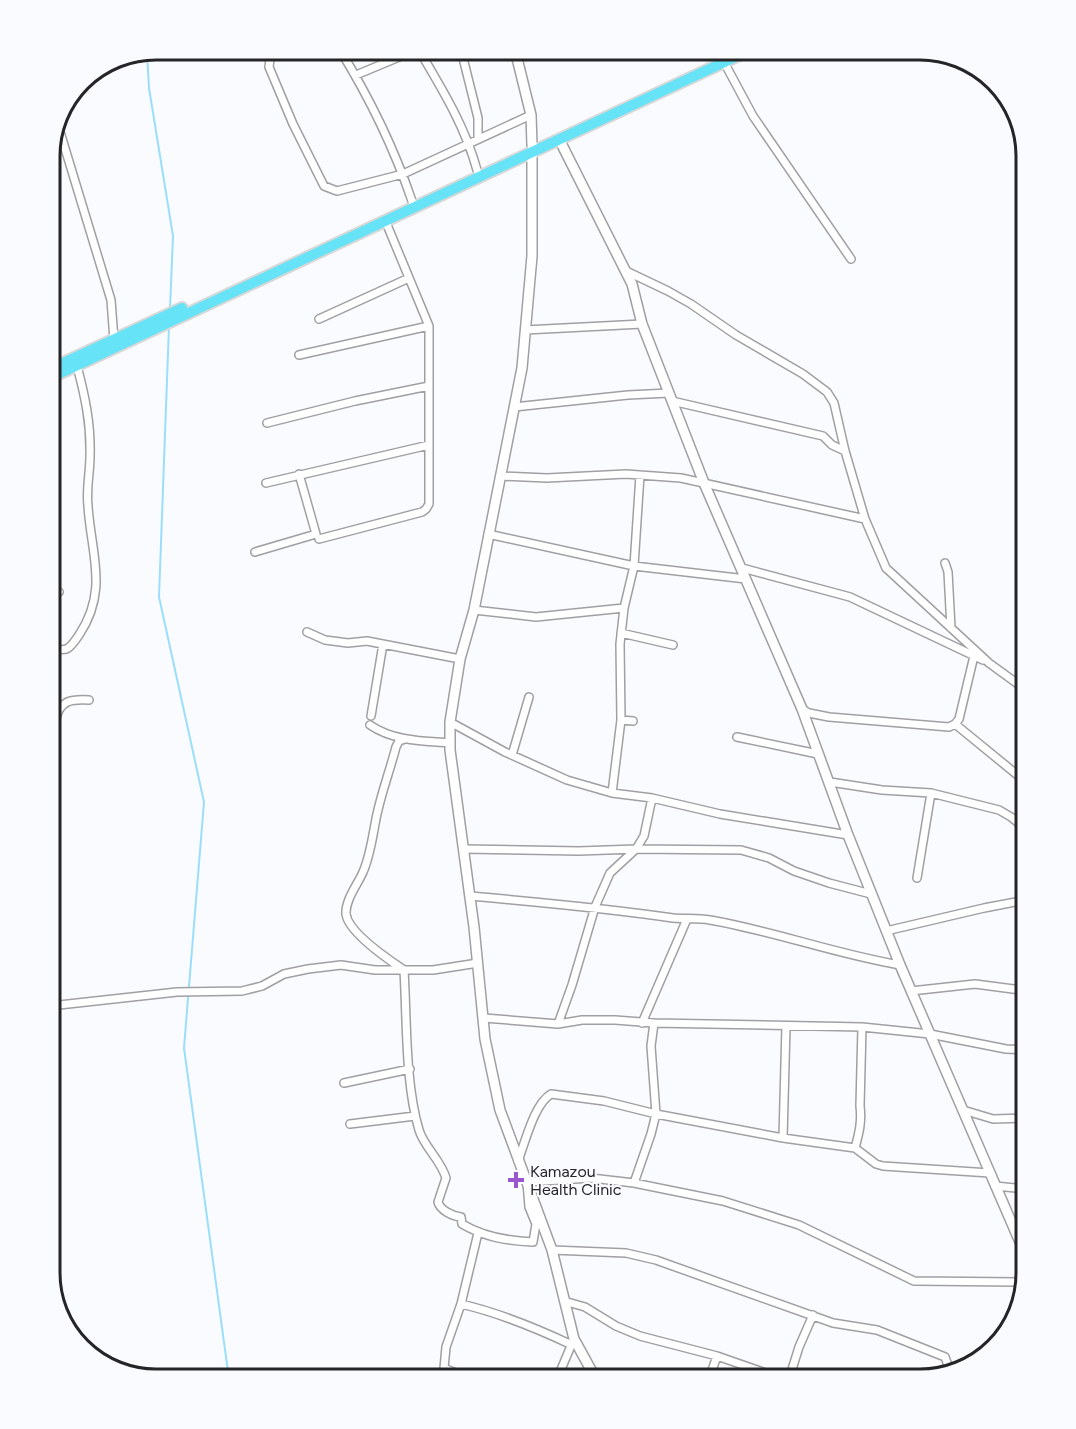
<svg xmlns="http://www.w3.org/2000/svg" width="1076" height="1429" viewBox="0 0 1076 1429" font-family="Figtree,sans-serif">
<rect width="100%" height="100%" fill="#fafbff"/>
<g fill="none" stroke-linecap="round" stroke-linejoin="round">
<path stroke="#9bdefb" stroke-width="2" d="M 147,53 L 149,88 L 173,236 L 170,309
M 169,326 L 159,597 L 204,802 L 184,1048 L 229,1379"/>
<g stroke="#a0a0a4" stroke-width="10">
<path id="street" d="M 340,50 C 369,97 394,148 412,201
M 419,50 C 442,89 465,126 477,170
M 461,50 L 478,118 L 478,139
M 641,50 L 647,53 L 656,50
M 274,52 L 270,59 L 269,67 L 293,124 L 324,186 L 337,191 L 403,174 L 531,115
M 724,62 L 753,116 L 851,259
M 356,75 L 416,50
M 57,122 L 111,300 L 114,340
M 626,271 L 668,291 L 691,304 L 736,335 L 803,374 L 827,392 L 834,403 L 845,451
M 319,319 L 409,278
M 525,330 L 642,324
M 299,355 L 429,326
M 672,401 L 823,436 L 832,445 L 845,451 L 865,519 L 886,568 L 989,663 L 1026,690
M 514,407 L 628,395 L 669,393
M 267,423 L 355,401 L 429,386
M 500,476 L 547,478 L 626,474 L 681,478 L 865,519
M 266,483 L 429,445
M 488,534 L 634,566 L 746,579
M 319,539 L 422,512 L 426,509 L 429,504 L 429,326 L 385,220
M 255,552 L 316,534 L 299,474
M 945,563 L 948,572 L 951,628
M 742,568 L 850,597 L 983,660
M 50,587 L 59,592
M 474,610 L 536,617 L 624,608
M 307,632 L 325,640 L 348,643 L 367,641 L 460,659
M 621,633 L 673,645
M 50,648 C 67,652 69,650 79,635 C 109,590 91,554 88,506 C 86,489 90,473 90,456 C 91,424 85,396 77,366
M 802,709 L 809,713 L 829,717 L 949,727 L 955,724 L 959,719 L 974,656
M 371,716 L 383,644
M 621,720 L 633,721
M 450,722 L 505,752 L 567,780 L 612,793 L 652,798 L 720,814 L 848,835
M 955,724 L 1026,782
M 370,725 C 393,741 423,741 450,743
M 50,732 C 54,728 54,726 56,720 C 59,700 72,699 89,700
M 737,737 L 818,754
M 405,739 L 399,741 L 396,747 C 390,770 382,791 377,814 C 373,832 371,854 363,872 C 358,884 345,900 346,914 C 348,932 389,960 404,970 C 407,1020 405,1083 419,1130 C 424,1147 441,1160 446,1178 L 438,1202 C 440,1210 452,1216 461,1217 L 462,1224 C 484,1237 507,1241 533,1242 L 536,1224 L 529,1207 L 527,1182 L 591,1178 L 634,1183 L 723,1201 L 799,1225 L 914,1281 L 1024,1282
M 512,755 L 529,697
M 830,782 L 882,790 L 931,793 L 999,810 L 1011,817 L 1026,829
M 612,793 L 621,720 L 620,644 L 624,608 L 634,566 L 640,475
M 463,849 L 579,851 L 636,849 L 741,850 L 769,858 L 794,871 L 829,883 L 871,894
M 917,878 L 931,793
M 470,896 C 538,902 606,908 673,918 C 685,919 698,918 710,920 C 774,931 835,954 900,965
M 886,931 L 984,908 L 1026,900
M 911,991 L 975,984 L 1021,990
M 50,1006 L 177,992 L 242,991 L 262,986 L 284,974 L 308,969 L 341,965 L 375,970 L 433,970 L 478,963
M 484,1018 L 558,1024 L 582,1020 L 615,1020 L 654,1023 L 862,1027 L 930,1034 L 1006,1049 L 1026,1050
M 642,1023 L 687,919
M 558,1024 L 572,985 L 595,907 L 610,873 L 636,849 L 644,836 L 652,798
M 344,1083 L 410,1069
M 963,1110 L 993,1119 L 1026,1118
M 350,1124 L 415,1116
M 783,1138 L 786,1026
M 855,1148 C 859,1133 862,1122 860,1106 L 862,1027
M 518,1161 C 525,1143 534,1104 551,1094 L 604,1101 L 656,1114 L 783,1138 L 855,1148 L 876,1164 L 883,1166 L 990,1173
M 50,1170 C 56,1212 58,1239 52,1281
M 634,1183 L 651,1134 L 656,1114 L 651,1046 L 654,1023
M 995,1186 L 1026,1189
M 552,1250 L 626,1253 L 656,1260 L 833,1323 L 877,1330 L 945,1357 L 950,1371
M 564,1301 L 585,1307 L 616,1326 L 640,1336 L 717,1356 L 783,1379
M 461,1304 C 500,1313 536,1328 572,1345
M 444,1368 L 470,1379
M 443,1379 L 446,1347 L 461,1304 L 478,1233
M 557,1379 L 573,1341
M 709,1379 L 717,1356
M 789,1379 L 799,1347 L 813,1315"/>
</g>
<g stroke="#a0a0a4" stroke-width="12">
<path id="secondary" d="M 515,50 L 531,115 L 532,145
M 559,139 L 632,284 L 642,324 L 704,483 L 802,709 L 848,835 L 900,965 L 1026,1256
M 532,151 L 532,256 L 522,368 L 474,610 L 460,659 L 450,722 L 450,750 L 474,927 L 485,1039 L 500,1110 L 552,1250 L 574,1339 L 596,1379"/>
</g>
<g stroke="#d8d8d8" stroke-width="14">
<path id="primary" d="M 50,369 L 182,308
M 50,378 L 750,50"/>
</g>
<use href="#street" stroke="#fff" stroke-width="7"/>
<use href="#secondary" stroke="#fff" stroke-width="9"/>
<use href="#primary" stroke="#66e3f6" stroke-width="10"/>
</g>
<path fill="#9a57cd" stroke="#fafbff" stroke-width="2" d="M513 1171h6v6h6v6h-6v6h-6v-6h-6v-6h6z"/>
<g text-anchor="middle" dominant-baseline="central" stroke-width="4.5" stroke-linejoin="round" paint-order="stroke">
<g font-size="16" fill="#252527" stroke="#fafbff" text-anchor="start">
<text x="530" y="1171">Kamazou<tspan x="530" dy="18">Health Clinic</tspan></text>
</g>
</g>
<path d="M0 0H1076V1429H0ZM156 60H920A96 96 0 0 1 1016 156V1273A96 96 0 0 1 920 1369H156A96 96 0 0 1 60 1273V156A96 96 0 0 1 156 60Z" fill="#fafbff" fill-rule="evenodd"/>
<path fill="none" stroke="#252527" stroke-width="3" d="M156 60H920A96 96 0 0 1 1016 156V1273A96 96 0 0 1 920 1369H156A96 96 0 0 1 60 1273V156A96 96 0 0 1 156 60Z"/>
</svg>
